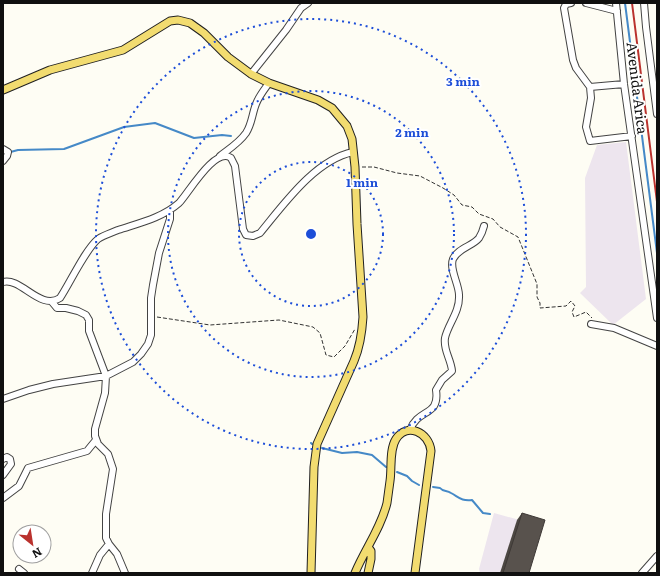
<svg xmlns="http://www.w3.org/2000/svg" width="660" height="576" viewBox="0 0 660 576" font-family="Literata,serif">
<rect width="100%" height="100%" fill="#fefdf4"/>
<path fill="#ede5ee" d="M 626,142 L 646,299 L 613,325 L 580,293 L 586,287 L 585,178 L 597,145 Z
M 494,513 L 541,526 L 526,573 L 480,573 L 479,569 Z"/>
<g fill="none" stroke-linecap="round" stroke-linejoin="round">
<path stroke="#4589c7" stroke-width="2" d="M 625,3 L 657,253
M 3,154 L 18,150 L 64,149 L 124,127 L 155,123 L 194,138 L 222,135 L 231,136
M 311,443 L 312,444
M 322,448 L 342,453 L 357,452 L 372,455 L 386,467
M 397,472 L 407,476 L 412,481 L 419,485
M 433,487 L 440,488 C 443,492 447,490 451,493 C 460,498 461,501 472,500 L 483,513 L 490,514"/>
<g stroke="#434343" stroke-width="8">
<path id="minor" d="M 571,3 L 566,4 L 564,8 L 573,60 L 576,68 L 590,87 L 591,98 L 586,127 L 590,141 L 632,136
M 586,3 L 617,11
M 616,3 L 624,84 L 657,318
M 644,3 L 646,27 L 657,114
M 251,74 L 286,30 L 301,8 L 308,3
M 590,87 L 624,84
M 3,149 L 8,152 L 7,156 L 3,161
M 220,156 C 229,149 239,143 246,133 C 252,124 252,114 256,104 C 259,96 264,90 269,83
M 3,282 C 21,277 40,311 60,298 C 70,283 85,250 98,239 C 104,235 111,233 118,230 C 139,223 162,218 179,203 C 188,194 215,146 231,158 C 232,160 234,164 235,166 L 243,229 L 246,235 L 253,236 L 260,233 C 284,204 315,160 353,152
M 52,302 L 57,308 L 66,308 L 78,311 L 86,315 L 89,320 L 89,331 L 106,376 L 105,393 L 95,429 L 95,436 L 98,444 L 108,454 L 113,469 L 106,514 L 106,538 L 109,544 L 117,554 L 125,573
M 591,324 L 614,328 L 657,346
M 3,399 L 29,390 L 53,384 L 106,376 L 133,362 L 141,354 L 148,344 L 151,335 L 151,298 L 153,285 L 159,253 L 170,219 L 170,210
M 410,430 C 418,408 440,417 436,390 L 442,380 L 452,371 C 451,359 443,350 445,338 C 448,324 460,312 459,295 C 459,284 449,269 453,259 C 458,248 473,246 479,238 C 481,235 483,230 484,226
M 3,459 L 7,457 L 10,459 L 11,464 L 3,475
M 3,498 L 19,486 L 28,468 L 87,451 L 96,440
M 19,569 L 24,573
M 92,573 L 100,555 L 109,544
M 642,573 L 657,556"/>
</g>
<g stroke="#212121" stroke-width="9">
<path id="major" d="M 3,90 L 50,70 L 123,50 L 170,21 L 178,20 L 190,23 L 204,33 L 228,57 L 251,74 L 269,83 L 318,100 L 332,108 L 347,126 L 352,139 L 355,167 L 357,224 L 363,317 C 362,333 360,347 354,361 L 317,444 L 314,467 L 311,573
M 368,547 L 371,551 L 371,559 L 368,573
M 355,573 C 365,549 381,528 387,503 C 388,496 389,488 390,481 C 392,468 389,450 396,439 C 407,422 429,432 431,451 L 415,573"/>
</g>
<path stroke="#323232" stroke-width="1" stroke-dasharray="4 2" stroke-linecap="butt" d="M 362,167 L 374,167 L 397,173 L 420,176 L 443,188 L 454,195 L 462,205 L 472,207 L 479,214 L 493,219 L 500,227 L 518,237 L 537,284 L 537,297 L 540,303 L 540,308 L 566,306 L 571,301 L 575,306 L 572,312 L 574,317 L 586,312 L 592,318
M 157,317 L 210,325 L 279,320 L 313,327 L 320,333 L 326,355 L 334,357 L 345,346 L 355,329"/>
<use href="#minor" stroke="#fff" stroke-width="6"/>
<use href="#major" stroke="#f2dc70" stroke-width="7"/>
<path stroke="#ba322e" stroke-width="2" d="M 632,3 L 657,202"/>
</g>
<path fill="#4c4742" d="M 522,513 L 529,573 L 500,573 L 517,520 Z"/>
<path fill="#58524d" stroke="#3e3936" d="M 522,513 L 545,520 L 529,573 L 503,573 Z"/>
<g fill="none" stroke="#1d4ed8" stroke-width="2" stroke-dasharray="2 4">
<circle cx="311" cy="234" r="72"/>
<circle cx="311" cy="234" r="143"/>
<circle cx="311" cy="234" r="215"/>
</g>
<g text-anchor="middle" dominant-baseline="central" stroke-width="4" stroke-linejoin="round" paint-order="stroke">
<g font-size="14" fill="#101010" stroke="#fff">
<text transform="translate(638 88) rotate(83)">Avenida Arica</text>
</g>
</g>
<circle cx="311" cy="234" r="6" fill="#1d4ed8" stroke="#fff" stroke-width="2"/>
<g font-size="12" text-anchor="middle" font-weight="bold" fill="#1d4ed8" stroke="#fff" stroke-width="4" stroke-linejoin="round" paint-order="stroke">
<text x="463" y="86">3 min</text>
<text x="412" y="137">2 min</text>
<text x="362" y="187">1 min</text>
</g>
<rect width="660" height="576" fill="none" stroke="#101010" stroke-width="8"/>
<g transform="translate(32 544) rotate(150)"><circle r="19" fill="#ffffff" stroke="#9f9f9f"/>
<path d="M0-3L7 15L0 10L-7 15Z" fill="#ba322e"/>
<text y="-6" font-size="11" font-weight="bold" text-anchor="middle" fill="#101010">N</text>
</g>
</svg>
